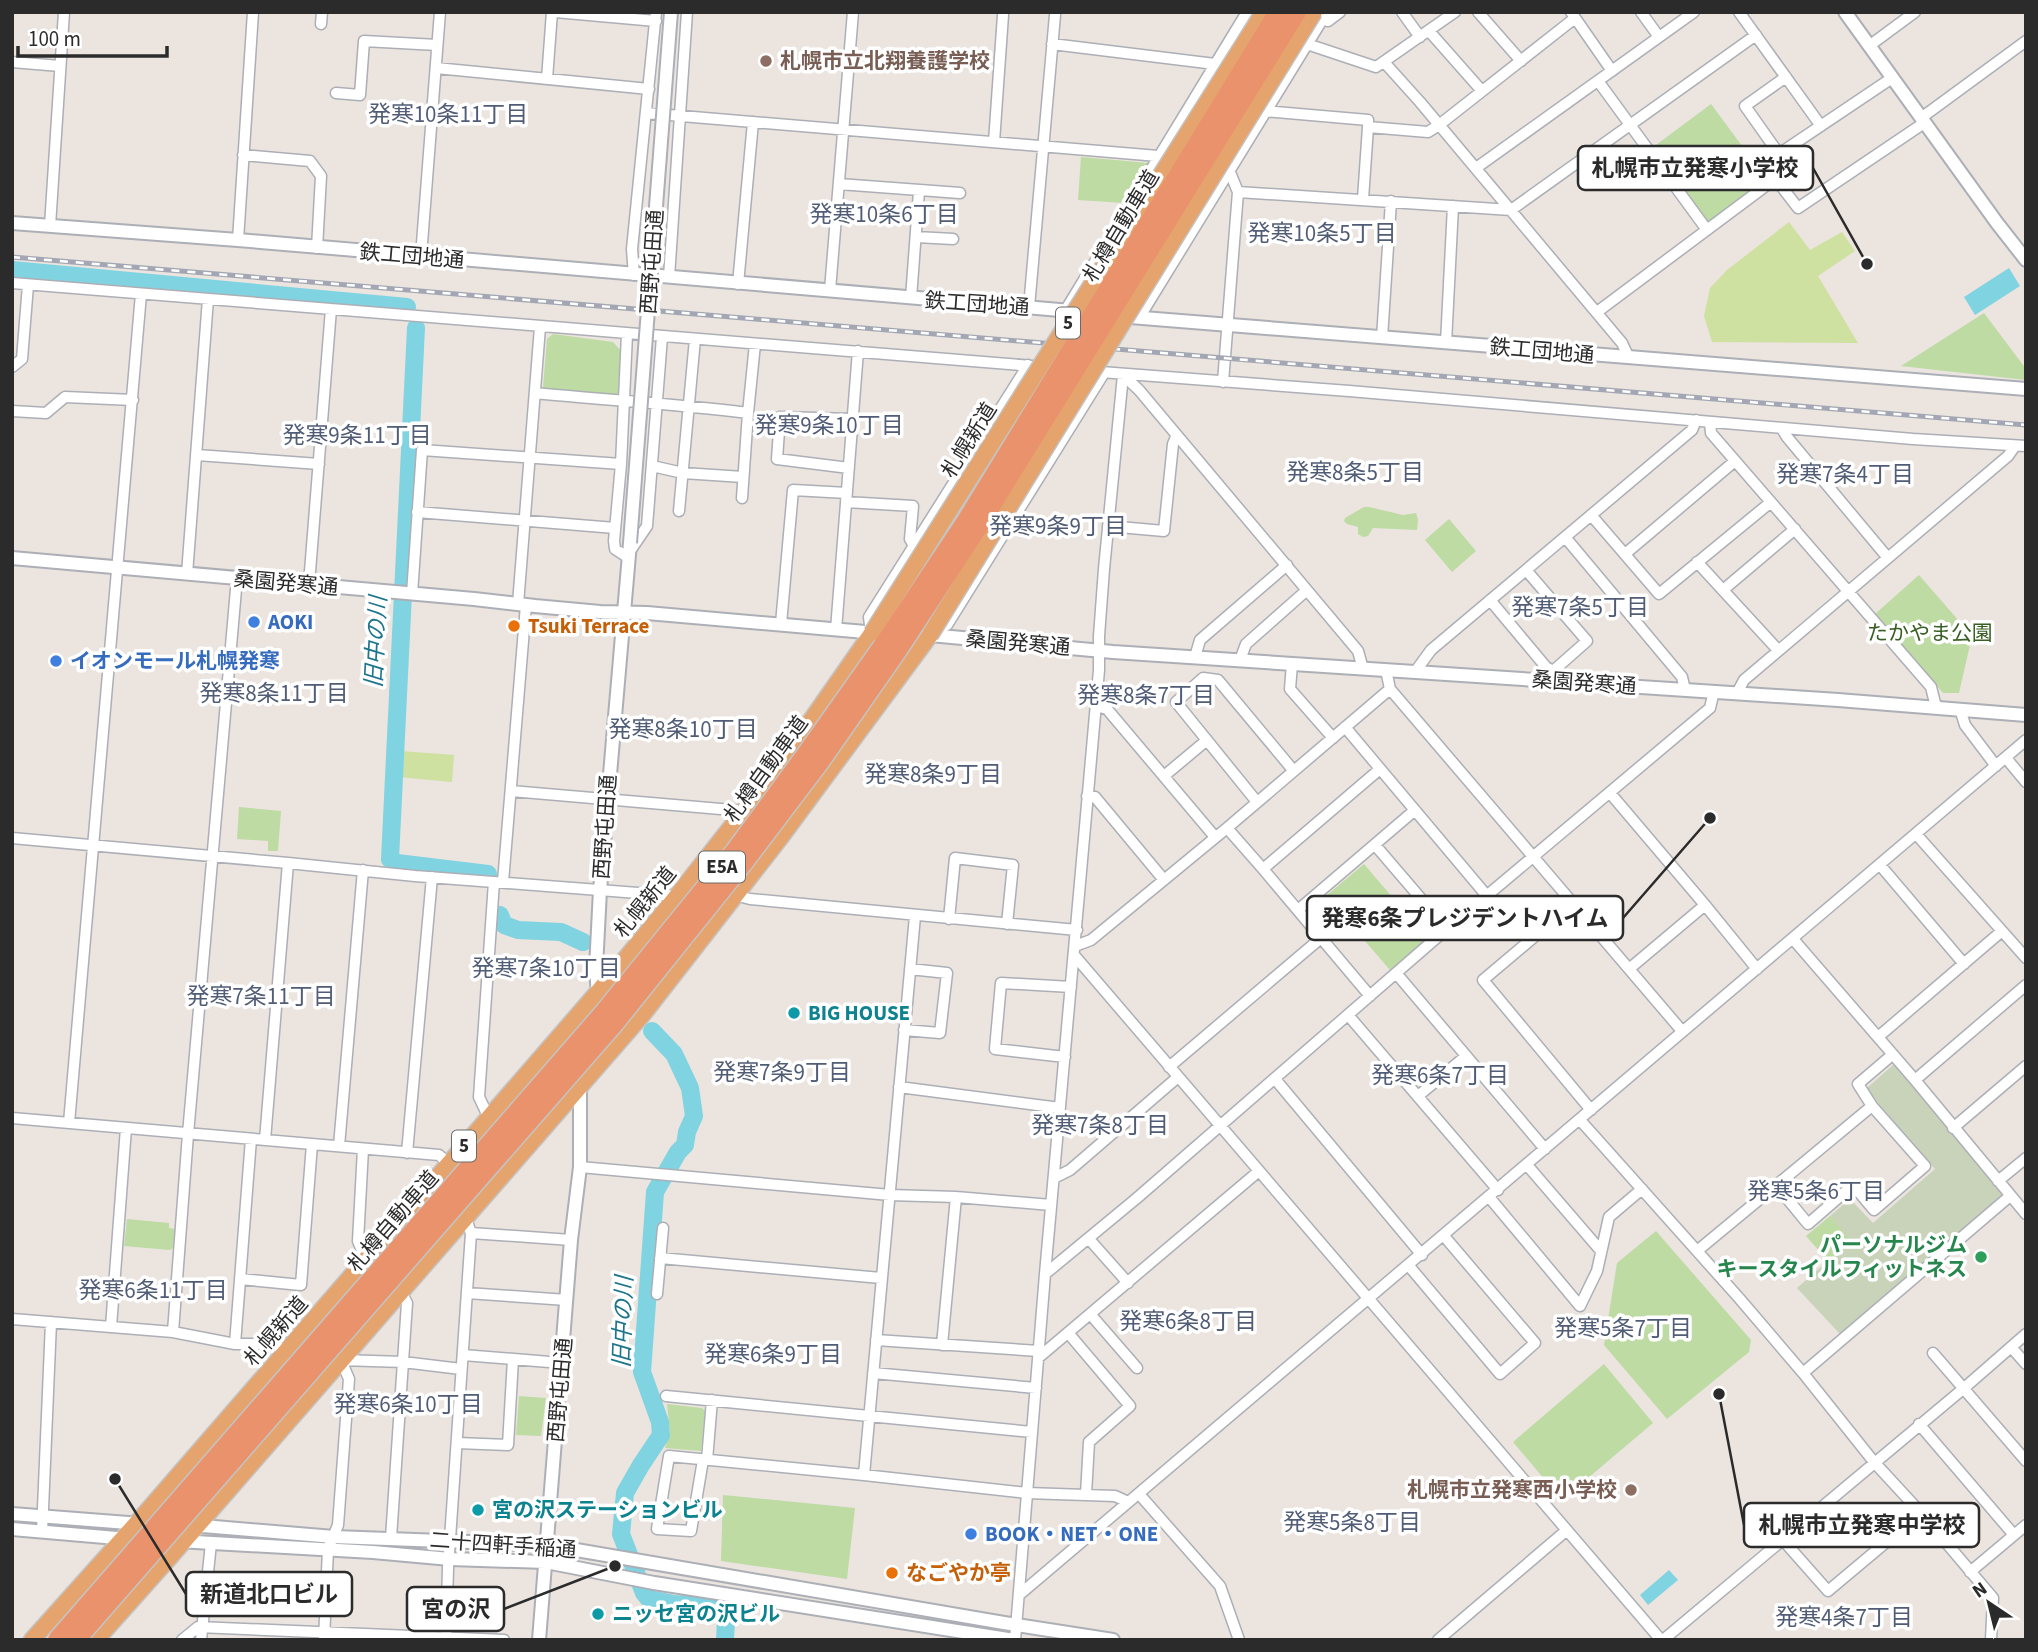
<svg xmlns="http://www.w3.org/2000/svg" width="2038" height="1652" viewBox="0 0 2038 1652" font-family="'Source Sans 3','Noto Sans JP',sans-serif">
<rect width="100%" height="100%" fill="#ebe4df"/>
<path fill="#bddba3" d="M 1711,104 L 1765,177 L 1764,181 L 1708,222 L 1652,148 Z
M 1081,157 L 1149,163 L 1124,203 L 1078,200 Z
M 1984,313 L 2026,369 L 2026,380 L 1901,366 Z
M 553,334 L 613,342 L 620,350 L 618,393 L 615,396 L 545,389 L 543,387 L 547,339 Z
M 1364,507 L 1369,507 L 1403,515 L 1416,513 L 1418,520 L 1417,530 L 1373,528 L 1368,536 L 1363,537 L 1358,534 L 1358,527 L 1347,524 L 1344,521 L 1345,518 Z
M 1449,519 L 1476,551 L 1452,572 L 1425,540 Z
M 1919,575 L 1972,636 L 1959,693 L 1943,693 L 1875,614 Z
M 239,807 L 281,811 L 278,851 L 268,851 L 268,841 L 237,839 Z
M 1364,864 L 1427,938 L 1390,970 L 1326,896 Z
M 1830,1216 L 1852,1241 L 1828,1261 L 1806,1236 Z
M 127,1219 L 169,1223 L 169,1228 L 175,1229 L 173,1248 L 170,1250 L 124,1246 Z
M 1656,1231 L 1751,1340 L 1749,1352 L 1667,1419 L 1604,1345 L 1617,1263 Z
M 1604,1364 L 1653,1423 L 1562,1500 L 1513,1442 Z
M 519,1396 L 546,1398 L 541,1436 L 516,1435 Z
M 667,1404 L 702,1408 L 705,1411 L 701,1451 L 665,1448 L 670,1432 Z
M 723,1495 L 855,1508 L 847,1579 L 721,1561 Z"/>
<path fill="#c9d3b9" d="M 1894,1064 L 2003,1190 L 2001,1197 L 1840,1334 L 1797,1288 L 1851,1241 L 1830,1216 L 1850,1199 L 1873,1223 L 1935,1169 L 1866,1089 Z"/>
<path fill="#cee1a0" d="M 1789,222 L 1810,250 L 1842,232 L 1855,251 L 1818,276 L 1858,343 L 1712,342 L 1704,316 L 1710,288 L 1727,270 Z
M 401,751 L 454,755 L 452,782 L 398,777 Z"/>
<path fill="#80d3e0" d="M 2009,268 L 2020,286 L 1975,315 L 1964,297 Z
M 1669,1570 L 1678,1580 L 1648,1605 L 1640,1595 Z"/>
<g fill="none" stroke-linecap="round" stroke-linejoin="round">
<path stroke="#80d3e0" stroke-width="18" d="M 12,270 L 407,307
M 416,328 L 390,859 L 397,863 L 488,874
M 500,915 L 504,925 L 518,930 L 561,932 L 583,942
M 652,1031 L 674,1054 L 690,1088 L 694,1116 L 687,1132 L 685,1145 L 678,1152 L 655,1192 L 642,1372 L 660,1422 L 661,1435 L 641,1465 L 625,1493 L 621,1534 L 644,1593 L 649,1599 L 674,1604 L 717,1606 L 723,1610 L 726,1620 L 725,1640"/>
<g stroke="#acafb6" stroke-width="13">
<path id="minor" d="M 555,12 L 656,21
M 1402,12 L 1420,37
M 1478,12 L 1521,61
M 1571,12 L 1612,71
M 1641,12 L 1659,37
M 1739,12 L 1821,126
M 1323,19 L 1328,21 L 1340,12
M 321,24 L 322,12
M 1429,31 L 1482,91
M 1052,44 L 1215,64
M 1307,44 L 1376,67 L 1455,12
M 1869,46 L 1915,12
M 12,62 L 60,66
M 1384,62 L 1420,102 L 1622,343 L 1629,358
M 436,68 L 649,89
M 1892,78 L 1764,164 L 1798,208 L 1924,123
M 547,79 L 552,12
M 1598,81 L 1707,230
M 336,93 L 360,95 L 364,41 L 437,45
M 1265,111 L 1368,120 L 1368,127 L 1428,132 L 1439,125 L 1575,18
M 646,113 L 1158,156
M 1921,118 L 2026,41
M 994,142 L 1003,15
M 1779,154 L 1745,106 L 1786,77
M 243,155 L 310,161 L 321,176 L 317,248
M 1476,168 L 1694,12
M 839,184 L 960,193
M 1238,192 L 1511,210 L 1756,35
M 1363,199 L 1368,127
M 50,226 L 64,12
M 916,237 L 953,239
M 238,240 L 253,12
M 421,256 L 440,12
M 634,275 L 632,249 L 656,12
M 669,277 L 687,12
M 12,283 L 1045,367
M 738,284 L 753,122
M 830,290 L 853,12
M 911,298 L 919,191
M 1029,307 L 1055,15
M 1065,311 L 1247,12
M 1597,312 L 1775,179
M 1139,318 L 1327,12
M 627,334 L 621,464 L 614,541 L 615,549 L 629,558
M 1382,338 L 1391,201
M 1446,343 L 1453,206
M 12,367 L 22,359 L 28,285
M 1088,371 L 1349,391 L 1913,439 L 2026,446
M 1123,375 L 1139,390 L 1358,651 L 1363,669
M 1223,382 L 1238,192 L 1229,170
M 535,393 C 606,400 677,404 748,413
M 12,411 L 46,413 L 65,397 L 133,400
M 1710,422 L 1711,433 L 1931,687 L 1936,707
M 1782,429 L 1787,437 L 1888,558
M 197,455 L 319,464
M 652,466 L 683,473 L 743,477
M 849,468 L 777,459 L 780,417 L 853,419
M 742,498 L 748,413 L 755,344
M 846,502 L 913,506 L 910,539 L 914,546
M 679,511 L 695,339
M 417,512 L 615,528
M 1591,515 L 1659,594 L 1771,502
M 1108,526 L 1164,531 L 1173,444 L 1176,437
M 1565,537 L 1682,677 L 1685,690
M 630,551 L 647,526 L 662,337
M 1625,554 L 1735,461
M 1697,562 L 1778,650
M 1526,570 L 1587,641 L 1553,671 L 1554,681
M 187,574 L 208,299
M 309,584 L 331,309
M 1723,590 L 1795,529
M 412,594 L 422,450 L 621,464
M 1490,600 L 1546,667 L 1553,671
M 518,604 L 540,327
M 781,624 L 793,490 L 847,493
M 836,630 L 858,351
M 935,632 L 947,625 L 1104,373
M 871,633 L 869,617 L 1028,365
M 1195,657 L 1200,640 L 1287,565
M 1240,660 L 1246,644 L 1307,590
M 1292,664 L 1290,689 L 1333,738
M 1386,670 L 1390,689 L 1682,1031
M 1415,672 L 1431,650 L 1692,430 L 1696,420
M 1737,693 L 1744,680 L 2008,456 L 2015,446
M 1096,706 L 1107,709 L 1215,837
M 1960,709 L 1965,725 L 1996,766
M 1345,727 L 1487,896
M 2006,758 L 2026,782
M 1164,776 L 1207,740
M 511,791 L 744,811
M 1610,793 L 1705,905 L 1757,969
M 1087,796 L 1095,797 L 1164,880
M 1257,802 L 1176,702 L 1203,678 L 1218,680 L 1293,770
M 1227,828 L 1263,869 L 1370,996
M 1916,834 L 2026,958
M 12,838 L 288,863 L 415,876 L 677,896
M 1375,845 L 1447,929
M 1880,865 L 1964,964
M 1263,869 L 1380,769
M 503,882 L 526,605
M 735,895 L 750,899 L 1077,930
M 1573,904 L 1483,980 L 1591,1110
M 1298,910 L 1415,810
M 949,919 L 955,858 L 1013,865 L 1007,924
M 1793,939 L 1915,1080 L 2026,1214
M 1075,946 L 1091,940 L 1227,828 L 1390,689
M 1074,955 L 1661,1640
M 1629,969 L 1705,905
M 1396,973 L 1545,1149
M 1348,1015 L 1498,1190
M 904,1030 L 940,1033 L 947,973 L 910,969
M 1878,1037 L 2002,931
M 1065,1057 L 995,1049 L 1001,983 L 1071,987
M 1169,1067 L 1321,938
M 1275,1079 L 1422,1255
M 1915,1080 L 2026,985
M 899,1087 L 1060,1108
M 1418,1096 L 1466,1056
M 12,1118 L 439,1155 L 449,1164 L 450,1168
M 489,1118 L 479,1097 L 494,882
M 1580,1120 L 1739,1298 L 1803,1373 L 1874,1462 L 1921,1513 L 1993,1598 L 1991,1640
M 69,1123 L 141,294
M 1953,1128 L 2026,1066
M 265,1140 L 288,863
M 339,1146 L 363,870
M 363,1149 L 358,1241 L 366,1260
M 407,1153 L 432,877
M 1527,1165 L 1601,1251
M 580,1167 L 890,1195 L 956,1197 L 1051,1205
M 1054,1178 L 1070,1170 L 1178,1077
M 1998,1181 L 2026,1158
M 1776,1185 L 1808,1224 L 1853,1185 L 1874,1210 L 1925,1166 L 1872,1106
M 1489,1197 L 1580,1306 L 1597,1271 L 1609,1217 L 1642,1189
M 471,1233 L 571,1240
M 1089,1239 L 1128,1283
M 1697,1251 L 1872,1106 L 1858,1084 L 1892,1055
M 660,1258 L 881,1278
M 1409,1266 L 1500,1374 L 1535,1343 L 1444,1236
M 1045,1274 L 1137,1198 L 1434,940 L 1710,708 L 1714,691
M 240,1279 L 301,1285 L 312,1144
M 467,1293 L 567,1300
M 657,1294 L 663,1228
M 1091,1315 L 1137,1368
M 12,1319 L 173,1332 L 235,1344 L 275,1344 L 285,1352
M 111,1327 L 126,1128
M 173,1332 L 188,1134 L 237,578
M 1069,1334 L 1130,1406 L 1089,1442 L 1086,1494
M 876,1340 L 1039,1351
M 235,1344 L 251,1139
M 942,1345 L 956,1197
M 2011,1347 L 2026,1364
M 1933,1353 L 2026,1461
M 463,1355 L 562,1363
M 1038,1358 L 1259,1171
M 873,1373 L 1036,1388
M 1803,1373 L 2010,1196
M 666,1396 L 1032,1432
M 1919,1424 L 2014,1535
M 457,1443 L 508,1445 L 513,1359
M 703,1460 L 691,1531 L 657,1529 L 669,1456 L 864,1475 L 1027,1493 L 1115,1496 L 1128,1502
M 707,1460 L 712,1400
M 864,1475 L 915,916
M 1139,1494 L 1220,1586 L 1239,1640
M 42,1532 L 51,1322
M 391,1538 L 407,1303 L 401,1292
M 1782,1539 L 1828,1591 L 1921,1513
M 1970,1572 L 2026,1525
M 1019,1595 L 2026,740
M 446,1637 L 448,1568 L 471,1233 L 465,1216
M 182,1640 L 198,1627 L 504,1640
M 201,1640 L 211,1543
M 324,1640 L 328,1549 L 338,1525 L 349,1379 L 341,1360 L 403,1362 L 461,1369
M 1015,1640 L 1045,1274 L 1099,670 L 1099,636 L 1104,569 L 1123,375
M 1438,1640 L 1567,1530
M 1663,1640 L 1963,1389 L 2026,1334"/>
</g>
<g stroke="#acafb6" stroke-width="16">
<path id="tertiary" d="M 1845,12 L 1997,223 L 2026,260
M 12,223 L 238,240 L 1083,312
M 1118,316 L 2026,389
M 12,558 L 474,599 L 535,606 L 600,612 L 647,613 L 877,633
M 902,634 L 930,635 L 1113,652 L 1838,700 L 2026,715
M 598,996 L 596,968 L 600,890 L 630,543
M 12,1514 L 141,1524
M 191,1525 L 334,1537 L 547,1545 L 1004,1623 L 1113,1640
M 12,1529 L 128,1539
M 178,1541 L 373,1552 L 450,1559 L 546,1562 L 654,1583 L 1014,1640
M 539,1640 L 571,1240 L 580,1167 L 580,1082"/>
</g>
<g stroke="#c4c4c4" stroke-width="19">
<path id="trunk" d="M 32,1640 L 136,1524 L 598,992 L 677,896 L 780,765 L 872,633
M 96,1640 L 170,1557 L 643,1014 L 780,838 L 930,635"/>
</g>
<use href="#minor" stroke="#fff" stroke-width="10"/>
<use href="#tertiary" stroke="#fff" stroke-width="12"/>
<use href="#trunk" stroke="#e5a46e" stroke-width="16"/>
<g stroke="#a3a7b3" stroke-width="5">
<path id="rail" d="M 12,257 L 2026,425"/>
</g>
<use href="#rail" stroke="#fff" stroke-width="2.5" stroke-dasharray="8" stroke-linecap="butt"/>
<g stroke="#acafb6" stroke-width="16" stroke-linecap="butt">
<path id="tertiary-bridge" d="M 630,543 L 671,12"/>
</g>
<g stroke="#c4c4c4" stroke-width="19" stroke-linecap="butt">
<path id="trunk-bridge" d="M 872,633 L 1264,12
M 930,635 L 1314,12"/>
</g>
<g stroke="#c4c4c4" stroke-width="21" stroke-linecap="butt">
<path id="motorway-bridge" d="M 57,1640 L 604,1012 L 734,852 L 806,754 L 886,641 L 966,521 L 1278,12
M 76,1640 L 615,1023 L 745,861 L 820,762 L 898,650 L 977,529 L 1297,12"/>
</g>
<use href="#tertiary-bridge" stroke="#fff" stroke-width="12"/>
<use href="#trunk-bridge" stroke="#e5a46e" stroke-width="16"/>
<use href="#motorway-bridge" stroke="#ea926b" stroke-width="18"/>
</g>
<g fill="#8d6e63" stroke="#fff" stroke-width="2.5">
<circle cx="766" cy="61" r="7"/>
<circle cx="1631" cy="1490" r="7"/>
</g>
<g fill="#3f7fe0" stroke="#fff" stroke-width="2.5">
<circle cx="254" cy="622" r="7"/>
<circle cx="56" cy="661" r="7"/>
<circle cx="971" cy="1534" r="7"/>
</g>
<g fill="#e8710a" stroke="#fff" stroke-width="2.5">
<circle cx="514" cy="626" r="7"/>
<circle cx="892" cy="1573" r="7"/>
</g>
<g fill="#0f9aa8" stroke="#fff" stroke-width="2.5">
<circle cx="794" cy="1013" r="7"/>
<circle cx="478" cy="1510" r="7"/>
<circle cx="598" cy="1614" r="7"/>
</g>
<circle fill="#2e9e5b" stroke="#fff" stroke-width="2.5" cx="1981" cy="1257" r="7"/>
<g text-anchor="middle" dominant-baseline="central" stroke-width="7" stroke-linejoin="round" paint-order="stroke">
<g fill="#fff" stroke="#6b6b6b" stroke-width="2">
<rect x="1056" y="307.5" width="24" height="31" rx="5"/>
<rect x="699" y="851.5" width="46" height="31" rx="5"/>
<rect x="452" y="1130.5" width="24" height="31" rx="5"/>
</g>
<g font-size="19" font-weight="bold" fill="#2b2b2b">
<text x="1068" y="323">5</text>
<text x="722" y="867">E5A</text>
<text x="464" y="1146">5</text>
</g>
<g font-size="21" font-weight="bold" fill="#785e54" stroke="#fff" text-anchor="start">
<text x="780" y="61">札幌市立北翔養護学校</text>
<text x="1617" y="1490" text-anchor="end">札幌市立発寒西小学校</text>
</g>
<g font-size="21" fill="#2b2b2b" stroke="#fff">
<text transform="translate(1121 226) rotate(-59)">札樽自動車道</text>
<text transform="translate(412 256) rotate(5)">鉄工団地通</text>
<text transform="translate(652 262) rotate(-86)">西野屯田通</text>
<text transform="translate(977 304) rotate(4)">鉄工団地通</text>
<text transform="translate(1542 351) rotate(5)">鉄工団地通</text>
<text transform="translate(969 440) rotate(-58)">札幌新道</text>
<text transform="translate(286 583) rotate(5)">桑園発寒通</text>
<text transform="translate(1018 643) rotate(5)">桑園発寒通</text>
<text transform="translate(1584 683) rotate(4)">桑園発寒通</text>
<text transform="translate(766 769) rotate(-54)">札樽自動車道</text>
<text transform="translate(605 827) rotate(-86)">西野屯田通</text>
<text transform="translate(645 902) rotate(-51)">札幌新道</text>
<text transform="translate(393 1221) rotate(-49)">札樽自動車道</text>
<text transform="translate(276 1331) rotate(-49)">札幌新道</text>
<text transform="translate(560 1390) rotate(-85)">西野屯田通</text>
<text transform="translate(503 1545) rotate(4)">二十四軒手稲通</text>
</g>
<g font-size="21" font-weight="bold" fill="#366cbe" stroke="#fff" text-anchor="start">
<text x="268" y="622">AOKI</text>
<text x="70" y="661">イオンモール札幌発寒</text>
<text x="985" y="1534">BOOK・NET・ONE</text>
</g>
<g font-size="21" font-weight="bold" fill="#c56008" stroke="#fff" text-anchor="start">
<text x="528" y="626">Tsuki Terrace</text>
<text x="906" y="1573">なごやか亭</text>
</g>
<g font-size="21" fill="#386024" stroke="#fff">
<text x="1930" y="633">たかやま公園</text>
</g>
<g font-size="21" font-weight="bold" fill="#0d838f" stroke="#fff" text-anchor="start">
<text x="808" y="1013">BIG HOUSE</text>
<text x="492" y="1510">宮の沢ステーションビル</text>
<text x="612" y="1614">ニッセ宮の沢ビル</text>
</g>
<g font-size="21" font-weight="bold" fill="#27864d" stroke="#fff" text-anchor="end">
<text x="1967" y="1245">パーソナルジム<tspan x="1967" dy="24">キースタイルフィットネス</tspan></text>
</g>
<g font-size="23" fill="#515d76" stroke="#fff">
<text x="448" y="114">発寒10条11丁目</text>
<text x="884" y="214">発寒10条6丁目</text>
<text x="1322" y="233">発寒10条5丁目</text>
<text x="829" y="425">発寒9条10丁目</text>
<text x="357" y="435">発寒9条11丁目</text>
<text x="1355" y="472">発寒8条5丁目</text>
<text x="1845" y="474">発寒7条4丁目</text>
<text x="1058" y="526">発寒9条9丁目</text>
<text x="1580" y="607">発寒7条5丁目</text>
<text x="274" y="693">発寒8条11丁目</text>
<text x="1146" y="695">発寒8条7丁目</text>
<text x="683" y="729">発寒8条10丁目</text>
<text x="933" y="774">発寒8条9丁目</text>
<text x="546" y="968">発寒7条10丁目</text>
<text x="261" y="996">発寒7条11丁目</text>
<text x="782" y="1072">発寒7条9丁目</text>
<text x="1440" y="1075">発寒6条7丁目</text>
<text x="1100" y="1125">発寒7条8丁目</text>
<text x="1816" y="1191">発寒5条6丁目</text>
<text x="153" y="1290">発寒6条11丁目</text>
<text x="1188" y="1321">発寒6条8丁目</text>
<text x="1623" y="1328">発寒5条7丁目</text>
<text x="773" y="1354">発寒6条9丁目</text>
<text x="408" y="1404">発寒6条10丁目</text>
<text x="1352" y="1522">発寒5条8丁目</text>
<text x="1844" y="1617">発寒4条7丁目</text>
</g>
<g font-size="23" font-style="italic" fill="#1e758c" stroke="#fff">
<text transform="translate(376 642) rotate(-87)">旧中の川</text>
<text transform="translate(623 1322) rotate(-88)">旧中の川</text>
</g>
</g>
<path fill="none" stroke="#2b2b2b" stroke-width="2.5" d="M1867 264L1813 168M1710 818L1623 918M1719 1394L1744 1525M115 1479L186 1594M615 1566L504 1609"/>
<g fill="#2b2b2b" stroke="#fff" stroke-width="2.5">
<circle cx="1867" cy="264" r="7"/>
<circle cx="1710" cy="818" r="7"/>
<circle cx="1719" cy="1394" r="7"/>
<circle cx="115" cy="1479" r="7"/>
<circle cx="615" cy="1566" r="7"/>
</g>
<g fill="#fff" stroke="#2b2b2b" stroke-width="2.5">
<rect x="1578" y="146" width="235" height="44" rx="7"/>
<rect x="1307" y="896" width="316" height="44" rx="7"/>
<rect x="1744" y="1503" width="235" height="44" rx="7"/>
<rect x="186" y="1572" width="166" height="44" rx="7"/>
<rect x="407" y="1587" width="97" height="44" rx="7"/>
</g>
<g font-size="23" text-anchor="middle" font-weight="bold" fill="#2b2b2b">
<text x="1695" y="176">札幌市立発寒小学校</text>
<text x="1465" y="926">発寒6条プレジデントハイム</text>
<text x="1862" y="1533">札幌市立発寒中学校</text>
<text x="269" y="1602">新道北口ビル</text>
<text x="456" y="1617">宮の沢</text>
</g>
<rect width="2038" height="1652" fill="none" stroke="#2b2b2b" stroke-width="28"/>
<g transform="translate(1989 1603) rotate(325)" stroke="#ffffff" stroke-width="5" paint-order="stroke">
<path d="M0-5L12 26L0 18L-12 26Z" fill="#2b2b2b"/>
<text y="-10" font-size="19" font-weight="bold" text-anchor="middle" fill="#2b2b2b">N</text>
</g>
<path d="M18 46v10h149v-10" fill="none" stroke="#2b2b2b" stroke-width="3.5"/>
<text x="28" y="46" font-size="21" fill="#2b2b2b" stroke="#ffffff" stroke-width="5" paint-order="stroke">100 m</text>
</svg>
